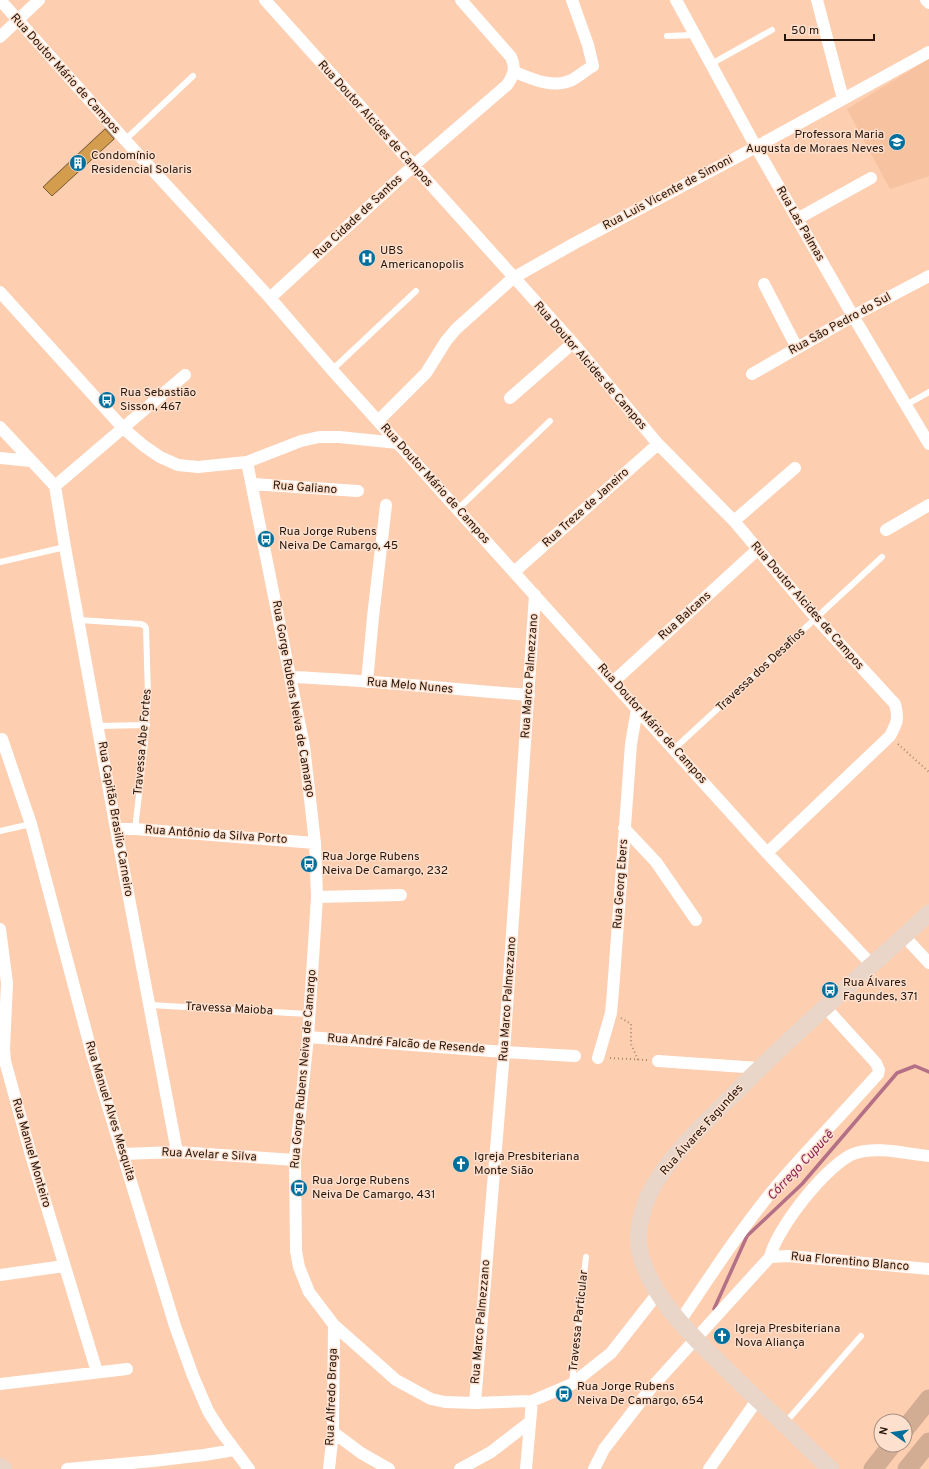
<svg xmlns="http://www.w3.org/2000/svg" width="929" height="1469" viewBox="0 0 929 1469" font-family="Overpass,sans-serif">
<defs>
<filter id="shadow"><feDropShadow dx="3.5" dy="-3.5" stdDeviation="0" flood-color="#0004"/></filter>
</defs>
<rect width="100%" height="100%" fill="#fdceb0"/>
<path fill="#f6c29f" d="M 929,59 L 929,176 L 890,189 L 847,109 Z"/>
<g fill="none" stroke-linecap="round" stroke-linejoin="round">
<path stroke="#b47086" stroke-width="3.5" d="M 714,1309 L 747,1236 L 802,1184 L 897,1073 L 915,1066 L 929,1072"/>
</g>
<path fill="#d39d4e" stroke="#785c35" filter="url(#shadow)" d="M 105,129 L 114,139 L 52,196 L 43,187 Z"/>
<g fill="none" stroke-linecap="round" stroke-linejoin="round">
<path stroke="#aa8770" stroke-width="2" stroke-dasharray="1 3" stroke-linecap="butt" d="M 898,744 L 929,772
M 621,1018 L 631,1024 L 631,1044 L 638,1060
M 610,1058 L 648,1060"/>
<path stroke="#fff" stroke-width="6" d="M 667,36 L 695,35
M 711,64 L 772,30
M 125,140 L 193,76
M 332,370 L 416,291
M 906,405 L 929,392
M 458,509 L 550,421
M 0,562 L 65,547
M 79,620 L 141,624 L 145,626 L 146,628 L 148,695 L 145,743 L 135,829
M 98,726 L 147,725
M 674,749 L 882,557
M 0,831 L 31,824
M 150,1005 L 309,1014
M 572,1383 L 586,1257
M 785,1423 L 861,1336"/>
<path stroke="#fff" stroke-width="12" d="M 0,0 L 125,140 L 270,298 L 332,370 L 637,709 L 767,853 L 872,965
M 265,0 L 573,343 L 658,444 L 734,521 L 816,618 L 895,704 C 899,719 897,723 890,736 L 767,853
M 676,0 L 756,147 L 853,316 L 929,444
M 817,0 L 843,99
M 926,0 L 929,3
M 0,37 L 39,0
M 515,72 C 532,79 553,89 572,80 C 579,76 586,70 593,66 L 588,45 L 572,0
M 797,219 L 871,178
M 764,284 L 797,348
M 0,292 L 123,428 L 144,446 L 160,457 L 178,465 L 198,467 L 247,462 L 301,441 L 319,437 L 339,437 L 398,443
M 270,298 L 413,166 L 507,85 C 514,75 516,68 511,57 L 461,0
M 752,374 L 853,316 L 929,276
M 510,398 L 573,343
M 378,421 L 426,373 L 446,341 L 456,329 L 513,278 L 575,243 L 756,147 L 929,52
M 0,427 L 55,486
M 0,458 L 31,461
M 247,462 L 304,746 L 315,843 L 317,897 L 308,1037 L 295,1160 L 296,1251 L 299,1267 L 309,1292 L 334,1325 L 396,1380 L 431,1399 L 445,1402 L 475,1403 L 532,1401 L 572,1384 L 611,1353 L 658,1293
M 252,484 L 358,491
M 55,486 L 65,547 L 116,829 L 177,1152
M 55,486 L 185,375
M 734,521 L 795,468
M 886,530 L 929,505
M 514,572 L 658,444
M 291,677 C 370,680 449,689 529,695
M 367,682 L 373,617 L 386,505
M 613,682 L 757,550
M 2,739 L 31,824 L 92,1054 L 175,1326 L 193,1376 L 208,1411 L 220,1430 L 249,1469
M 624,828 L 656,862 L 696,920
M 116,829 L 135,829 L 315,843
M 317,897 L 401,895
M 0,929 L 7,983 L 4,1049 L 5,1061 L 31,1155 L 97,1372
M 904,936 L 929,963
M 308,1037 L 504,1052 L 575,1056
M 598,1058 L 611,1013 L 613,991 L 631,744 L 637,709
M 658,1061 L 759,1068
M 123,1154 L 177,1152 L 295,1160
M 770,1257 C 776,1229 829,1161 856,1153 C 877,1146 907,1154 929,1156
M 770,1257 L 788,1256 L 929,1269
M 0,1275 L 64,1266
M 680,1321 C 711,1275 742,1227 778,1184 C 810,1147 845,1111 878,1074 L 879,1070 L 876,1063 L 825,1007
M 0,1384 L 127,1369
M 475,1403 L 504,1052 L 535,595
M 333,1432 L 361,1453 L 389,1469
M 67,1469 L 153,1461 L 204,1455 L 234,1450
M 329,1469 L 333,1432 L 334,1325
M 460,1469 L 491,1452 L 530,1422
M 526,1469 L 532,1401
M 594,1469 L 604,1449 L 651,1388 L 770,1257
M 709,1469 L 757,1400"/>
<path stroke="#e9d6c9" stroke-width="17" d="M 0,1466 L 4,1469
M 831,1469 C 814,1454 799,1438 782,1422 C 762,1404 742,1385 722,1365 C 690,1334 647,1293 639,1247 C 636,1229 645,1200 654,1185 C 675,1150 707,1121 736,1092 C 797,1029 865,973 929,913"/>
<path stroke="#d3ad93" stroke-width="19" d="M 905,1429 L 929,1399
M 873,1469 L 892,1445
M 907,1469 L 929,1442"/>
</g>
<defs>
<g id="school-disc" transform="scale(0.9)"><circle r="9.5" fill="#006f9b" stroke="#fde0ce"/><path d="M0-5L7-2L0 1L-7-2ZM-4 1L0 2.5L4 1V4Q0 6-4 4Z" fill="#fff"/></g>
<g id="building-disc" transform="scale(0.9)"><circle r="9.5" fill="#006f9b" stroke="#fde0ce"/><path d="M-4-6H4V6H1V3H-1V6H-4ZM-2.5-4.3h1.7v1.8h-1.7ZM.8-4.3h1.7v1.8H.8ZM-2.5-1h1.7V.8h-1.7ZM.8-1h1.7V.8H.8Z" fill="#fff"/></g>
<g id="hospital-disc" transform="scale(0.9)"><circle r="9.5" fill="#006f9b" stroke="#fde0ce"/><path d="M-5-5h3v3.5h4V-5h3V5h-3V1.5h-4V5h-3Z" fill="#fff"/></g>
<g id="bus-disc" transform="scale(0.9)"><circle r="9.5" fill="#006f9b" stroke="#fde0ce"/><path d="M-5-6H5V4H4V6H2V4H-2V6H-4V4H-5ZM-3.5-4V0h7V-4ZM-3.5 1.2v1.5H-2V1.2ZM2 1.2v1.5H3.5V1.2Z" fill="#fff"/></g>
<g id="church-disc" transform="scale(0.9)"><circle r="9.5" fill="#006f9b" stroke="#fde0ce"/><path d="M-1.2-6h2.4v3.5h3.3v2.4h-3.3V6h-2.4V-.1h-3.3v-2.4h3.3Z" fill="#fff"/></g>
</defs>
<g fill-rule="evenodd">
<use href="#school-disc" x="897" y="142"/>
<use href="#building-disc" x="78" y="163"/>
<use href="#hospital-disc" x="367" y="258"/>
<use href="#bus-disc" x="107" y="400"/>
<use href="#bus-disc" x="266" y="539"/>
<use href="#bus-disc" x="309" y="864"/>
<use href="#bus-disc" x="830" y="990"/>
<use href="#church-disc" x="461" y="1164"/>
<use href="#bus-disc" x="299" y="1188"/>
<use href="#church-disc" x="722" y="1336"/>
<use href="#bus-disc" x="564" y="1394"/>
</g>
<g text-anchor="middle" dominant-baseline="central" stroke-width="3" stroke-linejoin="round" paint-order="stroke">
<g font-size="12" fill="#27160b" stroke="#fde0ce">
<text transform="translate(65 74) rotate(48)">Rua Doutor Mário de Campos</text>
<text transform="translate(375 124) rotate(48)">Rua Doutor Alcides de Campos</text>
<text transform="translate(668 193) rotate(-28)">Rua Luis Vicente de Simoni</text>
<text transform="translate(358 217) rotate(-43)">Rua Cidade de Santos</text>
<text transform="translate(800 224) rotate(60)">Rua Las Palmas</text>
<text transform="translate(840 324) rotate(-29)">Rua São Pedro do Sul</text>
<text transform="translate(590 366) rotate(49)">Rua Doutor Alcides de Campos</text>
<text transform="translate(435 484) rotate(48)">Rua Doutor Mário de Campos</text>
<text transform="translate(305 488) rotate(4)">Rua Galiano</text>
<text transform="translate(586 508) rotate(-42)">Rua Treze de Janeiro</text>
<text transform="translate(807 606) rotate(49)">Rua Doutor Alcides de Campos</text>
<text transform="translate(685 616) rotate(-42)">Rua Balcans</text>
<text transform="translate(761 670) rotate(-43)">Travessa dos Desafios</text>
<text transform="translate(530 676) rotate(-86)">Rua Marco Palmezzano</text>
<text transform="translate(410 686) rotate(5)">Rua Melo Nunes</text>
<text transform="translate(293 699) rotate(80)">Rua Gorge Rubens Neiva de Camargo</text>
<text transform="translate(652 724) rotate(48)">Rua Doutor Mário de Campos</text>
<text transform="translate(143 742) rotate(-85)">Travessa Abe Fortes</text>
<text transform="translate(115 819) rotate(80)">Rua Capitão Brasilio Carneiro</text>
<text transform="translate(216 835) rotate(4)">Rua Antônio da Silva Porto</text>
<text transform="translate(621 884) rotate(-86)">Rua Georg Ebers</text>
<text transform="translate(508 999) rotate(-86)">Rua Marco Palmezzano</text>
<text transform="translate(229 1009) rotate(3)">Travessa Maioba</text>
<text transform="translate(406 1044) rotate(4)">Rua André Falcão de Resende</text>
<text transform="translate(304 1069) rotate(-85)">Rua Gorge Rubens Neiva de Camargo</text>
<text transform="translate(110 1111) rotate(73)">Rua Manuel Alves Mesquita</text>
<text transform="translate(702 1130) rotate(-48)">Rua Álvares Fagundes</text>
<text transform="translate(31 1153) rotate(74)">Rua Manuel Monteiro</text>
<text transform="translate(209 1155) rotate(3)">Rua Avelar e Silva</text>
<text transform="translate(850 1262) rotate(5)">Rua Florentino Blanco</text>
<text transform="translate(579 1321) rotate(-84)">Travessa Particular</text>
<text transform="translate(481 1322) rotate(-85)">Rua Marco Palmezzano</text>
<text transform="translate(332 1397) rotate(-88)">Rua Alfredo Braga</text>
</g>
<g font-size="12" fill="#27160b" stroke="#fde0ce" text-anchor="start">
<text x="884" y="135" text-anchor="end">Professora Maria<tspan x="884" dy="14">Augusta de Moraes Neves</tspan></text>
<text x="91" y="156">Condomínio<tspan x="91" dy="14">Residencial Solaris</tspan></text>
<text x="380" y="251">UBS<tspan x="380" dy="14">Americanopolis</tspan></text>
<text x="120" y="393">Rua Sebastião<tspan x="120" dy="14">Sisson, 467</tspan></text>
<text x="279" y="532">Rua Jorge Rubens<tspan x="279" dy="14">Neiva De Camargo, 45</tspan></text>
<text x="322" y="857">Rua Jorge Rubens<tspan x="322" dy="14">Neiva De Camargo, 232</tspan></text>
<text x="843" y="983">Rua Álvares<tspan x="843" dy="14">Fagundes, 371</tspan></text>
<text x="474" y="1157">Igreja Presbiteriana<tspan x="474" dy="14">Monte Sião</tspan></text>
<text x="312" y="1181">Rua Jorge Rubens<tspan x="312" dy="14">Neiva De Camargo, 431</tspan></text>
<text x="735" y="1329">Igreja Presbiteriana<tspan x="735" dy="14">Nova Aliança</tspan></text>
<text x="577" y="1387">Rua Jorge Rubens<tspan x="577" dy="14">Neiva De Camargo, 654</tspan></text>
</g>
<g font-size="13" font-style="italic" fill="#892356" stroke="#fde0ce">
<text transform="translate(801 1166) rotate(-47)">Córrego Cupucê</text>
</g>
</g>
<g transform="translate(893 1433) rotate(283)"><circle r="19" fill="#fde0ce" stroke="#a78f80"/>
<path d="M0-3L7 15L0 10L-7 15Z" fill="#006f9b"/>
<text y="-6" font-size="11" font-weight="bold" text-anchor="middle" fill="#27160b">N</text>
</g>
<path d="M785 34v6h89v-6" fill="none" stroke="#27160b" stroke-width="2"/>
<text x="791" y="34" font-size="12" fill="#27160b" stroke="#fde0ce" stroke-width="3" paint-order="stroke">50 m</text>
</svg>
